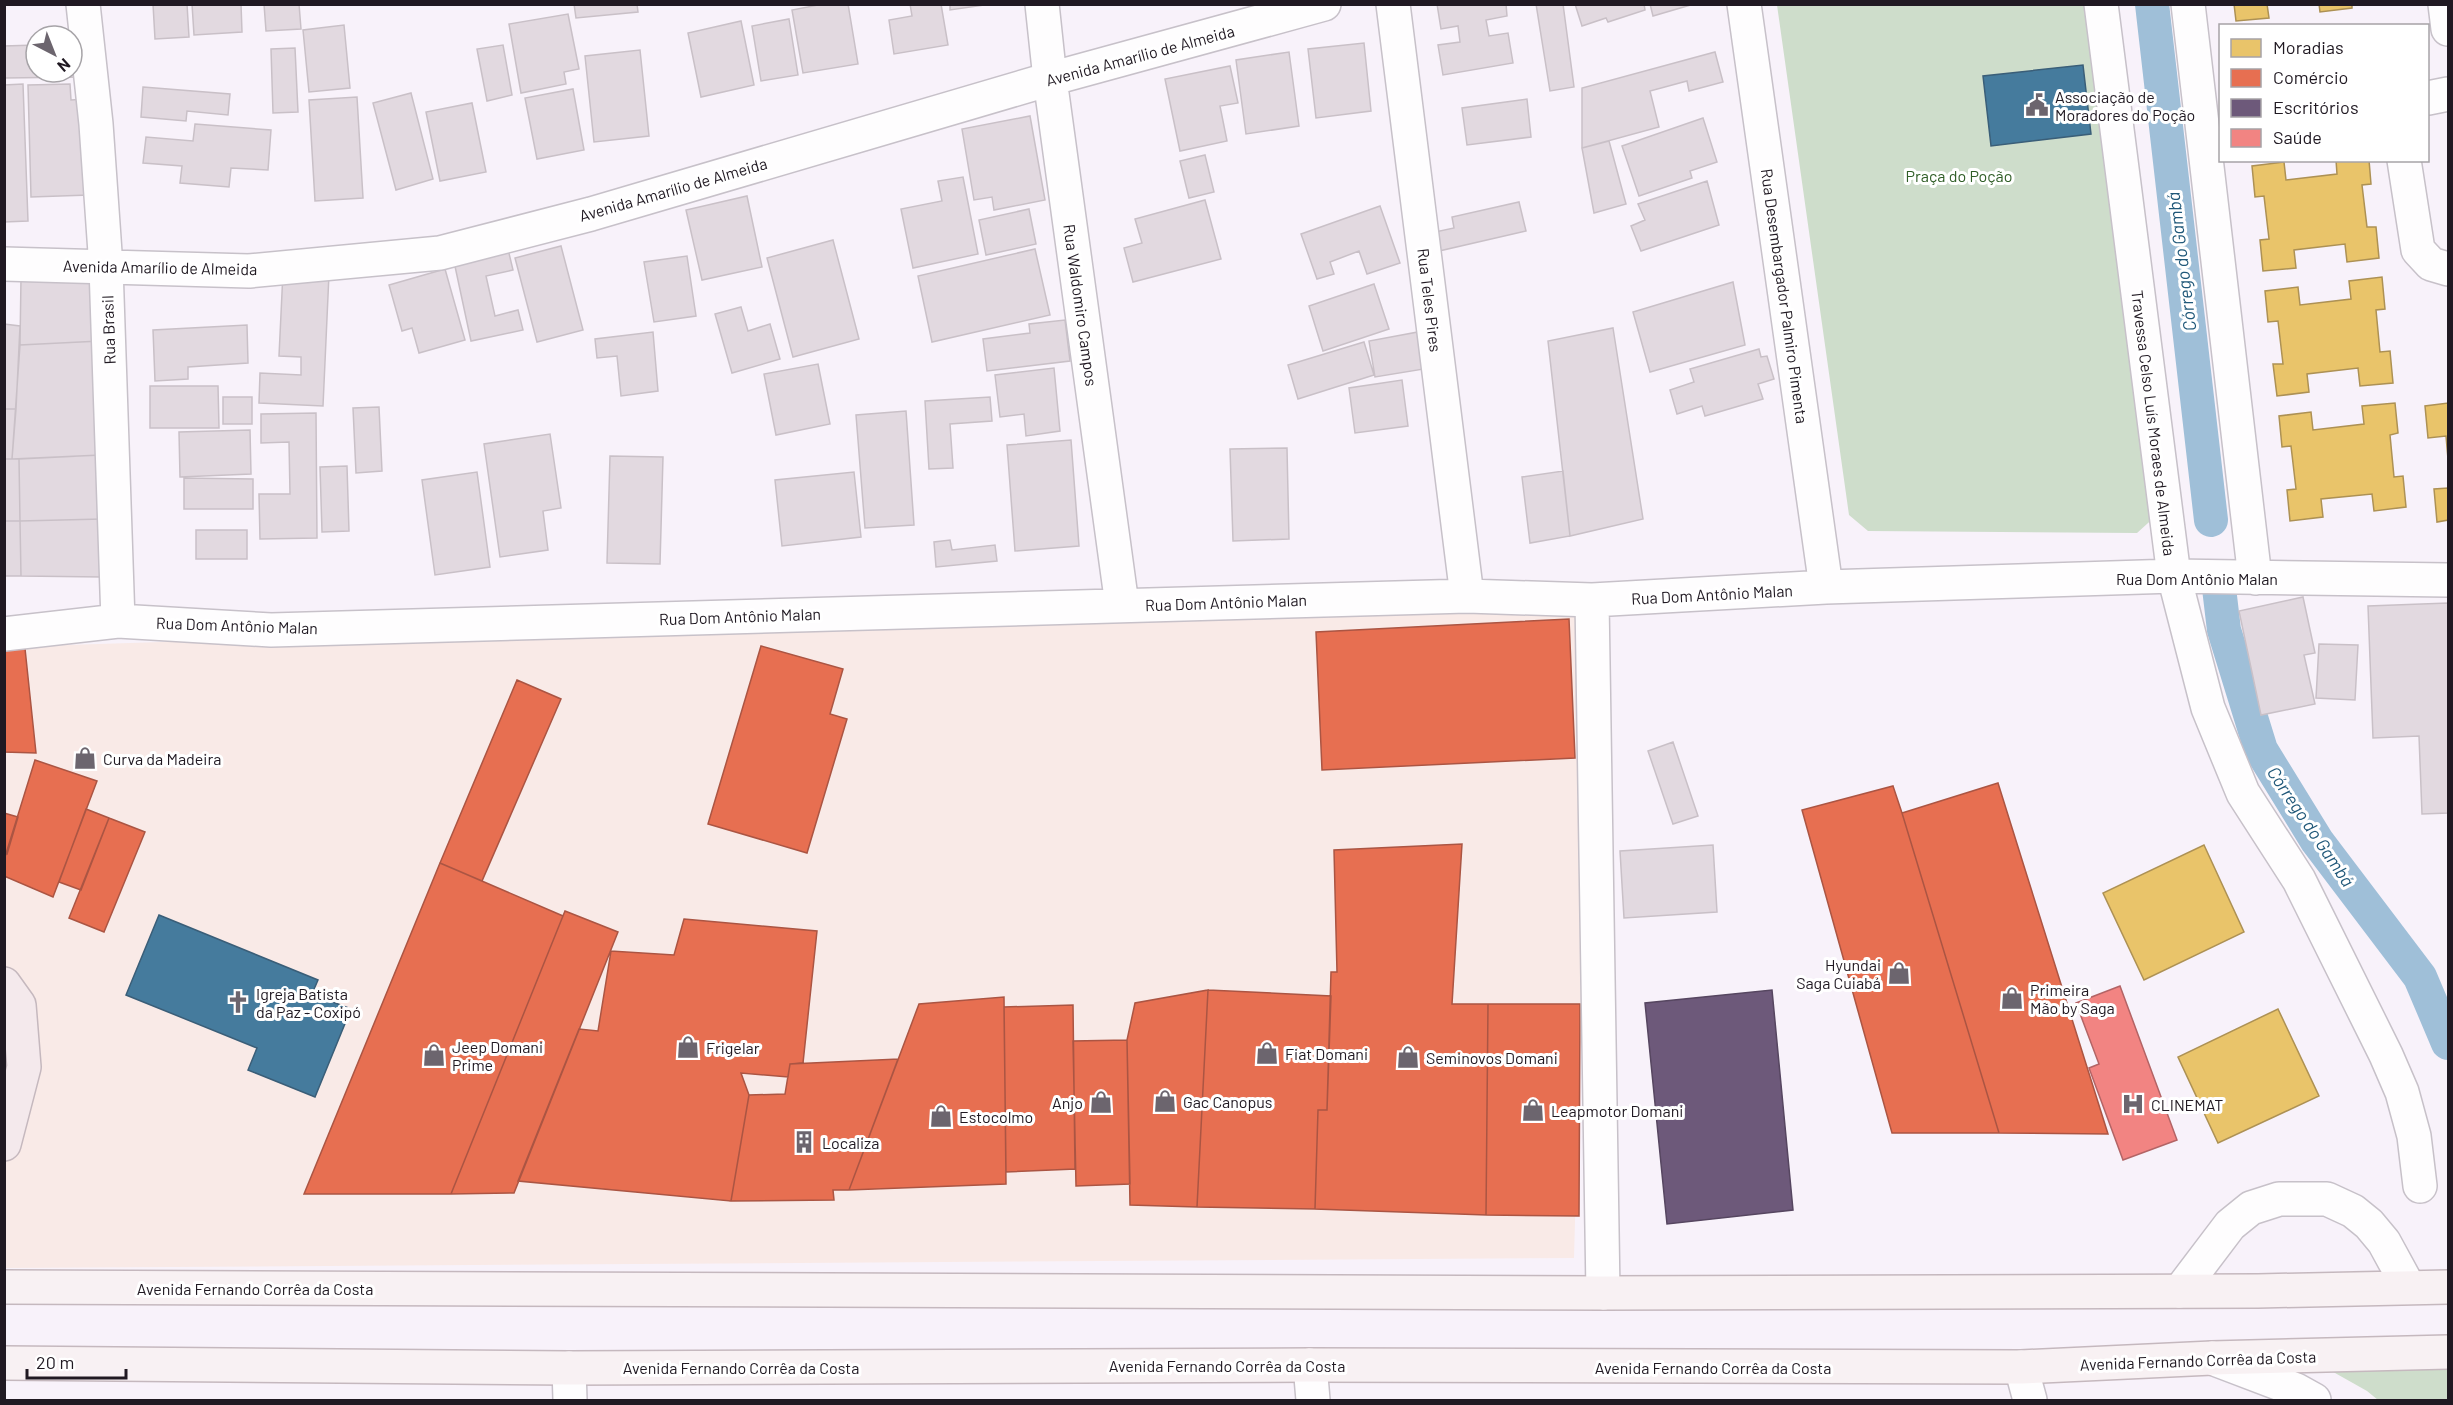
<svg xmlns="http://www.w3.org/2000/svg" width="2453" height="1405" viewBox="0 0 2453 1405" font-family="Barlow,sans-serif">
<rect width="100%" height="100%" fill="#f8f2fa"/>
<path fill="#f9eae7" d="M 1592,596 L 1574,1258 L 5,1268 L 5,1135 L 13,1115 L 4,968 L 4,647 Z"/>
<path fill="#ceddcb" d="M 1777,5 L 2095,5 L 2158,514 L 2137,533 L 1868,531 L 1849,515 Z
M 2312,1360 L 2448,1360 L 2448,1400 L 2378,1400 L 2367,1391 Z"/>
<path fill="#e9c46a" stroke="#ad9154" stroke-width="1.5" d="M 2234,4 L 2267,4 L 2269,18 L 2236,21 Z
M 2319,4 L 2352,4 L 2352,8 L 2320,12 Z
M 2336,160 L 2369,160 L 2371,184 L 2362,185 L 2367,227 L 2376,227 L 2379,258 L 2347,262 L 2345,244 L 2294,250 L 2296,268 L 2263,271 L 2260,240 L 2269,239 L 2264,196 L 2255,197 L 2252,166 L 2284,162 L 2286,180 L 2337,174 Z
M 2382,277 L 2385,309 L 2376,310 L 2380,352 L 2390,351 L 2393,383 L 2360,386 L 2358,368 L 2307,374 L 2309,392 L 2277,396 L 2273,364 L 2283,364 L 2278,321 L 2268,322 L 2265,291 L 2298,287 L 2300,305 L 2351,299 L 2349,281 Z
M 2395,403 L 2398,433 L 2390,435 L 2394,477 L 2403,476 L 2406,507 L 2374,511 L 2372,494 L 2321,499 L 2323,517 L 2290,521 L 2287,490 L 2296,489 L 2291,446 L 2282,447 L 2279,416 L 2311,412 L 2313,430 L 2364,424 L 2362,406 Z
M 2448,403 L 2448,459 L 2446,436 L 2428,438 L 2425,406 Z
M 2448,488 L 2448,520 L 2437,522 L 2434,489 Z
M 2204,845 L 2244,932 L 2144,980 L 2103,893 Z
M 2278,1009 L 2319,1096 L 2218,1143 L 2178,1057 Z"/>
<path fill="#e76f51" stroke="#ab5543" stroke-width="1.5" d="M 1569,619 L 1575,758 L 1322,770 L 1316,632 Z
M 24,639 L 36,753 L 4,752 L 4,646 Z
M 761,646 L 843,669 L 830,714 L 847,719 L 807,853 L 708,824 Z
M 517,680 L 561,699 L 482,881 L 440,863 Z
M 35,760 L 97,781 L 53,897 L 4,876 L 4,860 Z
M 1998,783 L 2023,863 L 2108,1134 L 1999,1133 L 1902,813 Z
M 1893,786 L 1902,813 L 1999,1133 L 1892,1133 L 1802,810 Z
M 86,809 L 109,818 L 81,890 L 59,882 Z
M 4,813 L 18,817 L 7,854 L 4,853 Z
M 109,818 L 145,832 L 104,932 L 69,918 Z
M 1462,844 L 1452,1004 L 1488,1004 L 1486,1215 L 1315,1209 L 1318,1110 L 1327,1110 L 1331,972 L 1337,972 L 1334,850 Z
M 440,863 L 563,916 L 451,1194 L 304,1194 Z
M 565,911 L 618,932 L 514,1193 L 451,1194 Z
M 684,919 L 817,931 L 803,1063 L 790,1064 L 788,1077 L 741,1073 L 749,1095 L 731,1201 L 518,1181 L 579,1029 L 598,1031 L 611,951 L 674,955 Z
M 1208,990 L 1331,996 L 1327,1110 L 1318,1110 L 1315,1209 L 1197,1207 Z
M 1208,990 L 1197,1207 L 1130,1205 L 1127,1040 L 1135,1003 Z
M 1004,997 L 1006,1184 L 849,1190 L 919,1004 Z
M 1488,1004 L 1580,1004 L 1579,1216 L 1486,1215 Z
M 1073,1005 L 1075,1169 L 1006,1172 L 1004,1007 Z
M 1127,1040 L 1130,1184 L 1076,1186 L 1073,1041 Z
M 898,1059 L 849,1190 L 833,1190 L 834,1200 L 731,1201 L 749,1095 L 785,1094 L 790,1064 Z"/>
<path fill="#6d597a" stroke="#564660" stroke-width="1.5" d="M 1772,990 L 1793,1210 L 1667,1224 L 1645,1003 Z"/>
<path fill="#f28482" stroke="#b36465" stroke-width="1.5" d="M 2120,986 L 2177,1140 L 2123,1160 L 2089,1068 L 2099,1064 L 2076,1003 Z"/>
<path fill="#457b9d" stroke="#3a5e78" stroke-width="1.5" d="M 2083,65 L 2091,134 L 1991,146 L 1983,76 Z
M 159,915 L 318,980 L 312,994 L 351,1009 L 315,1097 L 248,1070 L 257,1048 L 126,995 Z"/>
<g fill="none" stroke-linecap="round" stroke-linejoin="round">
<path stroke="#9fbfd8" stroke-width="34" d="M 2152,4 L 2211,520
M 2219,588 L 2224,630 L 2261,750 L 2317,841 L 2420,977 L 2448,1043"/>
</g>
<path fill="#e2d9e0" stroke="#c9c0c7" stroke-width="1.5" d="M 153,4 L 187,4 L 189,37 L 155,39 Z
M 192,4 L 241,4 L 242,32 L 194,35 Z
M 264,4 L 299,4 L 301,29 L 266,31 Z
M 574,4 L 637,4 L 638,12 L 576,18 Z
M 823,4 L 848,4 L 858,64 L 803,73 L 792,10 Z
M 910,4 L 941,4 L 948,45 L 894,54 L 889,20 L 912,16 Z
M 950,4 L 991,4 L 950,10 Z
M 1437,4 L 1506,4 L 1507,16 L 1486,20 L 1489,36 L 1508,33 L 1513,63 L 1443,75 L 1438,45 L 1460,42 L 1458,26 L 1441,29 Z
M 1536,4 L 1563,4 L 1574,87 L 1550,91 Z
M 1575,4 L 1644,4 L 1645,10 L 1608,22 L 1606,18 L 1582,26 Z
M 1650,4 L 1694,4 L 1653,16 Z
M 568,14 L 579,69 L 564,72 L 566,84 L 521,93 L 509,24 Z
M 789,19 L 798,75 L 761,81 L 752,26 Z
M 741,21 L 754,85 L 701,97 L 688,33 Z
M 344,25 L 350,88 L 309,92 L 303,30 Z
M 1364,43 L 1371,111 L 1316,118 L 1308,49 Z
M 36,45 L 36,72 L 72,72 L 72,45 L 81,77 L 4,78 L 4,46 Z
M 503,45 L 512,95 L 487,101 L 477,49 Z
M 295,48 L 298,112 L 273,113 L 271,49 Z
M 640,50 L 649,136 L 594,142 L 585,56 Z
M 1289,52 L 1299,126 L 1246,134 L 1236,60 Z
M 1715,52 L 1723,82 L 1689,91 L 1687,81 L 1650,91 L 1659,127 L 1582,148 L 1582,88 Z
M 1230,66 L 1238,103 L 1220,106 L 1227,141 L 1180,151 L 1165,79 Z
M 23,84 L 28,221 L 4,222 L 4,85 Z
M 70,84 L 71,100 L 86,99 L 89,195 L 31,197 L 28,85 Z
M 143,87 L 230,94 L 228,115 L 187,111 L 186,121 L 141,117 Z
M 573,89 L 584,150 L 537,159 L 525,98 Z
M 411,93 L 433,179 L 396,190 L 373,103 Z
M 357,97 L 363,198 L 315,201 L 309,100 Z
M 1527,99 L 1531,137 L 1467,145 L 1462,108 Z
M 472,103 L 486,172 L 440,181 L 426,112 Z
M 1030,116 L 1045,200 L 994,210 L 992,197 L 974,200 L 962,129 Z
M 1703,118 L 1717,162 L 1690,171 L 1692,178 L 1639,196 L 1622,146 Z
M 195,124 L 271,130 L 268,170 L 231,168 L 229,187 L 180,183 L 182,166 L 143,163 L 146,137 L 193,141 Z
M 1609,141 L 1626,204 L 1594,213 L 1582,148 Z
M 1205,155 L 1214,192 L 1189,198 L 1180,161 Z
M 963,177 L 978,254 L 913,268 L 901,209 L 942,201 L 938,181 Z
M 1707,181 L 1719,225 L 1641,251 L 1631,226 L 1645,220 L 1638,204 Z
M 747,196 L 762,267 L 702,280 L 686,210 Z
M 1205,200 L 1221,259 L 1133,282 L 1124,248 L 1142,243 L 1135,219 Z
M 1519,202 L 1526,231 L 1439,251 L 1435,232 L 1454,228 L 1452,217 Z
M 1380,206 L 1400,263 L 1367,274 L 1359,251 L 1330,262 L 1334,274 L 1317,279 L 1301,234 Z
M 1029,209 L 1036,244 L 986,255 L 979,220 Z
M 833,240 L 859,339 L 793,357 L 767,258 Z
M 507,245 L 513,270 L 486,276 L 495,316 L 518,310 L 523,330 L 471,341 L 453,257 Z
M 561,246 L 583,330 L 537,342 L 515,258 Z
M 1035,249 L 1050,315 L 932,342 L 918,276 Z
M 687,256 L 696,316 L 654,322 L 644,262 Z
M 445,269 L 465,340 L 419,353 L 412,328 L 402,331 L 389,285 Z
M 283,272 L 329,274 L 323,406 L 259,403 L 260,373 L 301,375 L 301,357 L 279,356 Z
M 97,277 L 100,341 L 20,345 L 21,278 Z
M 1733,282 L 1745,345 L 1650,372 L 1633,312 Z
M 1374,284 L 1389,329 L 1323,351 L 1309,306 Z
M 741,307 L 748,331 L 770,324 L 780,359 L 732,373 L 715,314 Z
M 1065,320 L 1070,361 L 987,371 L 983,339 L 1030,333 L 1029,324 Z
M 4,324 L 20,326 L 16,409 L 4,409 Z
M 247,325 L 248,363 L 188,367 L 188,379 L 155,381 L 153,330 Z
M 1613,328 L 1643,519 L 1570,536 L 1548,341 Z
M 653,332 L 658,391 L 621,396 L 617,356 L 597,358 L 595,339 Z
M 1418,332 L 1424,369 L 1375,377 L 1369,341 Z
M 100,341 L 101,455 L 12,459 L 20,345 Z
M 1364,342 L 1374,375 L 1298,399 L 1288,365 Z
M 1759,349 L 1761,357 L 1767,356 L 1774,379 L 1758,384 L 1763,399 L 1705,416 L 1702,406 L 1677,414 L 1670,390 L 1694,382 L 1690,369 Z
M 818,364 L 830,424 L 776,435 L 764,374 Z
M 1054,368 L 1060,431 L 1026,436 L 1024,414 L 1000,417 L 995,375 Z
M 1402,380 L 1408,426 L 1355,433 L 1349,388 Z
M 150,386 L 218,386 L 219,428 L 150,428 Z
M 223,397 L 252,397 L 252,424 L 223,424 Z
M 990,397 L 992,421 L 950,424 L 953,468 L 929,469 L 925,401 Z
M 379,407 L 382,471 L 356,473 L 353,408 Z
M 4,409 L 16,409 L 12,459 L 4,459 Z
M 906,411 L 914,525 L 865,528 L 856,415 Z
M 316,413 L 317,538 L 260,539 L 259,494 L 290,494 L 289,442 L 261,443 L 261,414 Z
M 250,430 L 251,474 L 180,477 L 179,432 Z
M 550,434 L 561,508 L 543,511 L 548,550 L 500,557 L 484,444 Z
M 1071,440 L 1079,546 L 1015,551 L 1007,445 Z
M 1287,448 L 1289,539 L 1233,541 L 1230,449 Z
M 101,455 L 102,519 L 20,521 L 19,459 Z
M 610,456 L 663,457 L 660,564 L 607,563 Z
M 4,459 L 19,459 L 20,521 L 4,521 Z
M 347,466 L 349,531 L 322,532 L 320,467 Z
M 1563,471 L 1570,536 L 1530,543 L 1522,477 Z
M 477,472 L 490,567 L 435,575 L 422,480 Z
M 854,472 L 861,537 L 782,546 L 775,480 Z
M 184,478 L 253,479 L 253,509 L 184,509 Z
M 102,519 L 102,577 L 21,576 L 20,521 Z
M 4,521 L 20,521 L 21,576 L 4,576 Z
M 196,530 L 247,530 L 247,559 L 196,559 Z
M 950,540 L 952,550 L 995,545 L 997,561 L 936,567 L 934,542 Z
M 2303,597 L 2315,653 L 2304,655 L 2315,704 L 2261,715 L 2239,611 Z
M 2448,603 L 2448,813 L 2422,814 L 2419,736 L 2373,738 L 2368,606 Z
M 2319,644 L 2358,645 L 2355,700 L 2316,698 Z
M 1673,742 L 1698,816 L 1673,824 L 1648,751 Z
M 1713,845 L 1717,912 L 1624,918 L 1620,851 Z"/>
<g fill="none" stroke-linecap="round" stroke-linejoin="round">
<g stroke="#c7c1c9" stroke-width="36">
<path id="minor" d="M 83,4 L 96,124 L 106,267 L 118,621
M 1042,4 L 1050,79 L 1122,605
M 1393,4 L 1467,596
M 1744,4 L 1826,587
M 2101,4 L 2174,576 L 2208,708 L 2243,793 L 2299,880 L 2386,1055 L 2402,1092 L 2414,1136 L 2420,1186
M 2188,4 L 2255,578
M 2445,4 L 2448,29
M 2428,98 L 2448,94
M 2404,160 L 2418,250 L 2431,264 L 2448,269
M 4,264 L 249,271 L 440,253 L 591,214 L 1050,79 L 1324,4
M 1592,600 L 1603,1293
M 4,634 L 118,621 L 271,630 L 1467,596 L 1592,600 L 1826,587 L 2174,576 L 2448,580
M 2180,1291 L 2230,1225 L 2251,1208 L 2279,1199 L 2327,1199 L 2353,1211 L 2369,1224 L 2384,1242 L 2408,1286
M 2212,1358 L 2296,1390 L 2314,1400
M 1310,1365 L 1313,1400
M 2021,1367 L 2030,1400
M 569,1368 L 570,1400"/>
</g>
<g stroke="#c5b8be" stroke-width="36">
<path id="major" d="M 4,1287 L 1603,1293 L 2258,1291 L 2448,1287
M 4,1363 L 569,1368 L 1310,1365 L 2021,1367 L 2212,1358 L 2448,1352"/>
</g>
<g stroke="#c5b8be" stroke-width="36">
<path id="highway" d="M 4,984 L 19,1005 L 24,1067 L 4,1144"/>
</g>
<use href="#minor" stroke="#fefdfe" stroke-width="33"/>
<use href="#major" stroke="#f8f1f3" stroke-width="33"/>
<use href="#highway" stroke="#f4e9ec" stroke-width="33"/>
</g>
<defs>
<g id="civic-bare" transform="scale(1.8)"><path d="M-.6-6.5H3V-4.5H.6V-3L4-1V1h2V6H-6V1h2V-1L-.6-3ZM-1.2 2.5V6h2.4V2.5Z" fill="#6c656e" stroke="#fff" stroke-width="2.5" paint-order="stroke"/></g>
<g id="shop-bare" transform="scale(1.8)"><path d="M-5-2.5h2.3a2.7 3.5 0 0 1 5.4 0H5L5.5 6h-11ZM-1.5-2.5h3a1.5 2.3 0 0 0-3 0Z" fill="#6c656e" stroke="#fff" stroke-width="2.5" paint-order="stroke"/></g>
<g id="church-bare" transform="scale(1.8)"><path d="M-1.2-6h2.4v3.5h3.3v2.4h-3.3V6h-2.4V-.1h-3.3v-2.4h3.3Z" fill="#6c656e" stroke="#fff" stroke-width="2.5" paint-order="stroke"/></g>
<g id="hospital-bare" transform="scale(1.8)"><path d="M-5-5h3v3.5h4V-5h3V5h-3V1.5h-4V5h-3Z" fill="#6c656e" stroke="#fff" stroke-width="2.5" paint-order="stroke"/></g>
<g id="building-bare" transform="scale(1.8)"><path d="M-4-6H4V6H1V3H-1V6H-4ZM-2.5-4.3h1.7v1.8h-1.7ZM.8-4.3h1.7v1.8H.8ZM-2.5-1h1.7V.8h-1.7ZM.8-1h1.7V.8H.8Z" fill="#6c656e" stroke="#fff" stroke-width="2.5" paint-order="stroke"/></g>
</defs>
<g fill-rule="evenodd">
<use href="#civic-bare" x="2037" y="105"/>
<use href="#shop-bare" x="85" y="758"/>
<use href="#shop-bare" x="1899" y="973"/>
<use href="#shop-bare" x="2012" y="998"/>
<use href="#church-bare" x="238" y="1002"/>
<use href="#shop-bare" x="688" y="1047"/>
<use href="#shop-bare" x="1267" y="1053"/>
<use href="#shop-bare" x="434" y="1055"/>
<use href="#shop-bare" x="1408" y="1057"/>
<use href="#shop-bare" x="1165" y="1101"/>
<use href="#shop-bare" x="1101" y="1102"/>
<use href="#hospital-bare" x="2133" y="1104"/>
<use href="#shop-bare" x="1533" y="1110"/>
<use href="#shop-bare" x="941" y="1116"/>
<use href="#building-bare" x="804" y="1142"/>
</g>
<g text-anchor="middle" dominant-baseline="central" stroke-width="6" stroke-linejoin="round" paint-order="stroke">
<g font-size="16" fill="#201922" stroke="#fff">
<text transform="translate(1140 55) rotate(-15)">Avenida Amarílio de Almeida</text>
<text transform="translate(673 189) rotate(-16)">Avenida Amarílio de Almeida</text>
<text transform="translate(160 267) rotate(1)">Avenida Amarílio de Almeida</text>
<text transform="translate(1785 296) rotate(82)">Rua Desembargador Palmiro Pimenta</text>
<text transform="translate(1430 300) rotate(83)">Rua Teles Pires</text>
<text transform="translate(1081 305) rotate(82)">Rua Waldomiro Campos</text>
<text transform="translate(108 330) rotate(-92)">Rua Brasil</text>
<text transform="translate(2154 423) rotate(83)">Travessa Celso Luís Moraes de Almeida</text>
<text x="2197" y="578">Rua Dom Antônio Malan</text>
<text transform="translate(1712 594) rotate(-3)">Rua Dom Antônio Malan</text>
<text transform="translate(1226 602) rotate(-2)">Rua Dom Antônio Malan</text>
<text transform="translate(740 616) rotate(-2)">Rua Dom Antônio Malan</text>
<text transform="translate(237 625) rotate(2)">Rua Dom Antônio Malan</text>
<text x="255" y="1288">Avenida Fernando Corrêa da Costa</text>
<text transform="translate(2198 1360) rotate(-2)">Avenida Fernando Corrêa da Costa</text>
<text x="1227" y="1365">Avenida Fernando Corrêa da Costa</text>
<text x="741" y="1367">Avenida Fernando Corrêa da Costa</text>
<text x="1713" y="1367">Avenida Fernando Corrêa da Costa</text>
</g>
<g font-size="16" fill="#201922" stroke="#fff" text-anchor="start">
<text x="2055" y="96">Associação de<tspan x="2055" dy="18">Moradores do Poção</tspan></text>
<text x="103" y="758">Curva da Madeira</text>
<text x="1881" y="964" text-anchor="end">Hyundai<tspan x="1881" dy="18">Saga Cuiabá</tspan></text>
<text x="2030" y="989">Primeira<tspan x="2030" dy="18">Mão by Saga</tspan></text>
<text x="256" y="993">Igreja Batista<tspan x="256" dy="18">da Paz - Coxipó</tspan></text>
<text x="452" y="1046">Jeep Domani<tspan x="452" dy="18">Prime</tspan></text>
<text x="706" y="1047">Frigelar</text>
<text x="1285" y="1053">Fiat Domani</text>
<text x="1426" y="1057">Seminovos Domani</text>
<text x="1183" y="1101">Gac Canopus</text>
<text x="1083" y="1102" text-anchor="end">Anjo</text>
<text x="2151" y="1104">CLINEMAT</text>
<text x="1551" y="1110">Leapmotor Domani</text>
<text x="959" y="1116">Estocolmo</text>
<text x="822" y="1142">Localiza</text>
</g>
<g font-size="16" fill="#2f5d26" stroke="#fff">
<text x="1959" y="175">Praça do Poção</text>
</g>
<g font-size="18" font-style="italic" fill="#205879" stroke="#fff">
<text transform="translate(2181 262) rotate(-97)">Córrego do Gambá</text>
<text transform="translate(2311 826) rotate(56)">Córrego do Gambá</text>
</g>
</g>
<rect width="2453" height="1405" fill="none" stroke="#201922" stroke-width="12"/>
<rect x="2219" y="24" width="210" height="138" fill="#ffffff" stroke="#a6a3a7" stroke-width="1.5"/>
<rect x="2231" y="39" width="30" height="18" fill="#e9c46a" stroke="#a6a3a7" stroke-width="1.5"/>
<text x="2273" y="54" font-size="18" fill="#201922">Moradias</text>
<rect x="2231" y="69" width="30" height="18" fill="#e76f51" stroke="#a6a3a7" stroke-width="1.5"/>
<text x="2273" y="84" font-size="18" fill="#201922">Comércio</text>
<rect x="2231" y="99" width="30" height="18" fill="#6d597a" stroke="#a6a3a7" stroke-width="1.5"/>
<text x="2273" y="114" font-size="18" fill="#201922">Escritórios</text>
<rect x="2231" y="129" width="30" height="18" fill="#f28482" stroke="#a6a3a7" stroke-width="1.5"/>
<text x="2273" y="144" font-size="18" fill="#201922">Saúde</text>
<g transform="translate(54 54) rotate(138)"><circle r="28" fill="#ffffff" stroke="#a6a3a7" stroke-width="1.5"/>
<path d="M0-4.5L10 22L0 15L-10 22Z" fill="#6c656e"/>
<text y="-9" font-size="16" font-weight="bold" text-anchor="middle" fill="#201922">N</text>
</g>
<path d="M27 1369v9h99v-9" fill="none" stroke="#201922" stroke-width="3"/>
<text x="36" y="1369" font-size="18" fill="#201922" stroke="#ffffff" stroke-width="4.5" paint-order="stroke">20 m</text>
</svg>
